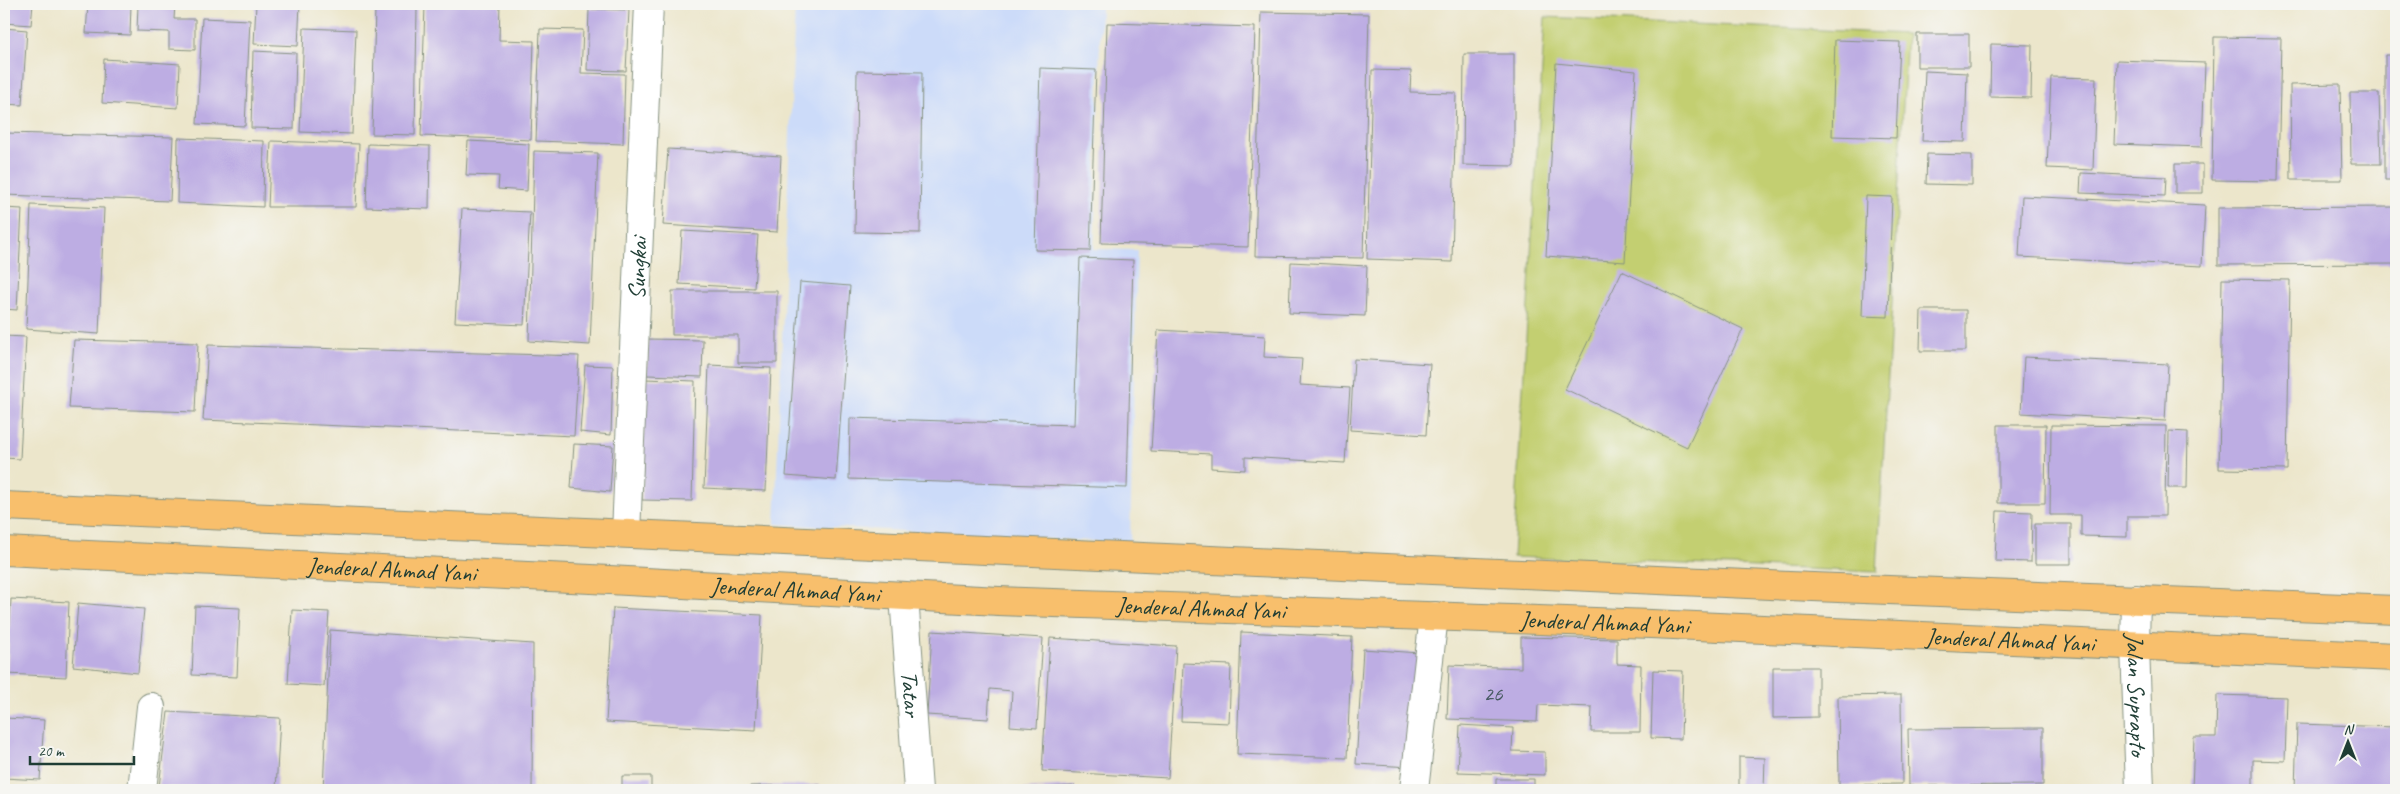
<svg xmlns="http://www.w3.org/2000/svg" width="2400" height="794" viewBox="0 0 2400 794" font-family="Caveat,sans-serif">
<rect width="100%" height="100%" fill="#f6f6f2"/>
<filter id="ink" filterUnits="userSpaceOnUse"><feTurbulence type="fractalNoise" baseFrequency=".02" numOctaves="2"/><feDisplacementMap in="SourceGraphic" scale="10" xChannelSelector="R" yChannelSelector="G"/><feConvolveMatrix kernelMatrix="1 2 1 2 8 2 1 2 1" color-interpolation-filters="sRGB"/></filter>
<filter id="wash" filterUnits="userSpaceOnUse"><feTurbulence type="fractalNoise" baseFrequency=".0096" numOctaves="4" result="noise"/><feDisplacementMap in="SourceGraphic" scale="20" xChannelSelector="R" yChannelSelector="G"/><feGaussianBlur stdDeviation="1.12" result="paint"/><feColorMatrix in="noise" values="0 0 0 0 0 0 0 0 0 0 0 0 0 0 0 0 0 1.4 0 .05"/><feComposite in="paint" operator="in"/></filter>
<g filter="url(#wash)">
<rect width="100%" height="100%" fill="#ece6cb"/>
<path fill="#ccdbf9" d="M 795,4 L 1101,4 L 1094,249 L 1137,250 L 1130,543 L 775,524 Z"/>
<path fill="#c3cf71" stroke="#718652" d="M 1545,17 L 1907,34 L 1877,572 L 1513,557 Z"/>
<g id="blocks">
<path fill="#bdade3" d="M 4,4 L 33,4 L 31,25 L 4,23 Z
M 88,4 L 131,4 L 130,35 L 86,33 Z
M 138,4 L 175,4 L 174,19 L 195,19 L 195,50 L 169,49 L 169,32 L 137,31 Z
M 256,4 L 300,4 L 298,46 L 254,44 Z
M 425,4 L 500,4 L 499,40 L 534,41 L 531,140 L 421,136 Z
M 375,7 L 417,8 L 415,135 L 372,134 Z
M 589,9 L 629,10 L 626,71 L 587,70 Z
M 1261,12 L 1369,14 L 1363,258 L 1255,256 Z
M 202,18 L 250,20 L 245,126 L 197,124 Z
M 1107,23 L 1255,27 L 1248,247 L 1101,243 Z
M 4,28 L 27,30 L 22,105 L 4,104 Z
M 304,28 L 356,30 L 352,134 L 300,132 Z
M 540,29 L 583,30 L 581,73 L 625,74 L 623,144 L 536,141 Z
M 1917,34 L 1969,34 L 1969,67 L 1917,67 Z
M 2214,37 L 2281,38 L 2278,181 L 2212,180 Z
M 1835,40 L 1900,42 L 1896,138 L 1832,136 Z
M 1991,44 L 2032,45 L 2031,98 L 1990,97 Z
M 253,51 L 296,53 L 294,129 L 251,128 Z
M 1464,54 L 1514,54 L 1514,166 L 1463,165 Z
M 2385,55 L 2396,55 L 2396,180 L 2385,180 Z
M 104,59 L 180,64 L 178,108 L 102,103 Z
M 2117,60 L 2205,63 L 2202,147 L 2114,144 Z
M 1556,63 L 1636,71 L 1625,262 L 1546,256 Z
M 1040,68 L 1096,70 L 1090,251 L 1035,250 Z
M 1372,70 L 1411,71 L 1410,92 L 1456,93 L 1452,262 L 1367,259 Z
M 857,71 L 922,72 L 920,233 L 855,232 Z
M 1925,71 L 1967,73 L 1965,142 L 1922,141 Z
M 2051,77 L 2096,78 L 2093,170 L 2047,168 Z
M 2340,84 L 2342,180 L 2291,180 L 2290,85 Z
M 2350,93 L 2379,93 L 2381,164 L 2351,164 Z
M 4,133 L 173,137 L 170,201 L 4,195 Z
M 178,138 L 264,141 L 263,207 L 177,203 Z
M 271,141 L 359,144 L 356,207 L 268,207 Z
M 468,141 L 529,144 L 527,191 L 498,189 L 499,176 L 466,175 Z
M 368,144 L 430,146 L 429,209 L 366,207 Z
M 668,149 L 781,156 L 777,232 L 663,225 Z
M 534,151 L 598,153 L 590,345 L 529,341 Z
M 1927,154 L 1972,155 L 1972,185 L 1926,184 Z
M 2175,164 L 2203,164 L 2203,193 L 2175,193 Z
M 2081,173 L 2166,177 L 2165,196 L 2080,193 Z
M 1866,196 L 1892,197 L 1888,317 L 1862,316 Z
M 2022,196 L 2205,205 L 2202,266 L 2019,257 Z
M 31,205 L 104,208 L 99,334 L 26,329 Z
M 2396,207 L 2396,264 L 2218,265 L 2218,208 Z
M 4,208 L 22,209 L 17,310 L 4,309 Z
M 462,209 L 530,212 L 524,325 L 455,322 Z
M 682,231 L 758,235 L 754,288 L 679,284 Z
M 1080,258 L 1133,260 L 1127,488 L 849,479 L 850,418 L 1074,425 Z
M 1291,262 L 1367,266 L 1365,316 L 1289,313 Z
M 1622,271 L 1743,329 L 1687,447 L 1565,389 Z
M 2222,279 L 2290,280 L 2287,470 L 2219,469 Z
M 800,282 L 850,286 L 836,480 L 786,476 Z
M 672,291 L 777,291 L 777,363 L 738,363 L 738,335 L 672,335 Z
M 1921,310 L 1966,310 L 1966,351 L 1920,351 Z
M 1158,330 L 1265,336 L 1264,357 L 1302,359 L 1300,385 L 1350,388 L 1345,463 L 1245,457 L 1245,470 L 1211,468 L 1211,454 L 1151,451 Z
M 4,336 L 26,337 L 20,459 L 4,458 Z
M 648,339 L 703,340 L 702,377 L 647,375 Z
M 74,340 L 198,343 L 195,412 L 69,408 Z
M 208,345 L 579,356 L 574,436 L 203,420 Z
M 2024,357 L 2168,364 L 2165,421 L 2021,413 Z
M 1354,359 L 1430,364 L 1426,435 L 1350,430 Z
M 585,365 L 613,366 L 611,435 L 580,432 Z
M 709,365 L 771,368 L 766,491 L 704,488 Z
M 645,379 L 695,381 L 692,501 L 642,500 Z
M 1998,425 L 2046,425 L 2045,503 L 1998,503 Z
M 2051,425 L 2166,426 L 2165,516 L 2127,516 L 2127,537 L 2081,536 L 2081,515 L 2050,515 Z
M 2169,431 L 2188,432 L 2187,488 L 2168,488 Z
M 574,444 L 613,446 L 610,492 L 571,488 Z
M 1997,511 L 2032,512 L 2031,562 L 1995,561 Z
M 2035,524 L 2071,524 L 2071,564 L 2035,564 Z
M 11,599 L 69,602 L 66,677 L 7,674 Z
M 78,603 L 144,609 L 138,673 L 73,666 Z
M 195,606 L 240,608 L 237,677 L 192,675 Z
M 613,608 L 762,615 L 756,730 L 606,722 Z
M 292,610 L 329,612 L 324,686 L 288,684 Z
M 330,630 L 533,644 L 532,790 L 323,790 Z
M 932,631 L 1043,638 L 1037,728 L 1010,726 L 1012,691 L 990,689 L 988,719 L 927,715 Z
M 1241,632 L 1352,637 L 1347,758 L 1237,754 Z
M 1521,637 L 1617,639 L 1617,664 L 1641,665 L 1640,732 L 1591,732 L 1592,707 L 1538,705 L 1537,722 L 1447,719 L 1449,665 L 1521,668 Z
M 1050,638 L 1176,646 L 1168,778 L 1042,771 Z
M 1363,649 L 1419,653 L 1412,767 L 1356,764 Z
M 1183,663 L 1231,665 L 1229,723 L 1181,721 Z
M 1773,667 L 1818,667 L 1818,717 L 1773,718 Z
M 1653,670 L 1683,671 L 1681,739 L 1651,738 Z
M 1901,695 L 1902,784 L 1839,785 L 1838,696 Z
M 2217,695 L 2287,697 L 2285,761 L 2253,760 L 2253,790 L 2192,790 L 2194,737 L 2216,737 Z
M 168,712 L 280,718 L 276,790 L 159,787 Z
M 4,718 L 44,720 L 40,780 L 4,778 Z
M 2297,724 L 2396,727 L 2396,790 L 2295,790 Z
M 1460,725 L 1513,728 L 1512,751 L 1545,752 L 1545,775 L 1458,772 Z
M 2043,728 L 2043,785 L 1909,786 L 1908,729 Z
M 1739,757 L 1765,758 L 1764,790 L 1739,790 Z
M 622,776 L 651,776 L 651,790 L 622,790 Z
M 1496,779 L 1534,779 L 1534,790 L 1496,790 Z
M 820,785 L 821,790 L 750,790 L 750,786 Z
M 1075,786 L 1075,790 L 1023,790 L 1023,789 Z
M 1443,787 L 1471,787 L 1471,790 L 1443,790 Z"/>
</g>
</g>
<g filter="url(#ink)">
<use href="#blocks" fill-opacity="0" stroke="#869280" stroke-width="1"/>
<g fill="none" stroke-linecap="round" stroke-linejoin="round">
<g stroke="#869280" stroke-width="30">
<g id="minor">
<path id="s1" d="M 626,533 L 649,4"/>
<path id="s2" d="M 904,596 L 918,790"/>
<path id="s3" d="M 2136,599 L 2135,646 L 2140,790"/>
<path d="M 142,790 L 151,707"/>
<path d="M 1414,790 L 1434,616"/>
</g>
</g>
<g stroke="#869280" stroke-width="30">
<g id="trunk">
<path d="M 4,506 L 1813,587 L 2396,610"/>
<path id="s4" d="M 4,551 L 591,579 L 999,601 L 1651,624 L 2396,657"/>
</g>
</g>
<use href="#minor" stroke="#fff" stroke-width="28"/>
<use href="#trunk" stroke="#f8bf6c" stroke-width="28"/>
</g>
</g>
<g text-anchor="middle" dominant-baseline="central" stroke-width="5" stroke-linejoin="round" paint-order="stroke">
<g font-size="21" fill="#465960">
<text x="1493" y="694">26</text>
</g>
<g font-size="24" fill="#1f3d34" stroke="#f6f6f2">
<text stroke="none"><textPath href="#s1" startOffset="265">Sungkai</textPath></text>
<text stroke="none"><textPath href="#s4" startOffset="388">Jenderal Ahmad Yani</textPath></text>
<text stroke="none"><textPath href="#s4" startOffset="792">Jenderal Ahmad Yani</textPath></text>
<text stroke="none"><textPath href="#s4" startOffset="1198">Jenderal Ahmad Yani</textPath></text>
<text stroke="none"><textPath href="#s4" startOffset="1602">Jenderal Ahmad Yani</textPath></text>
<text stroke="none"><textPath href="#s4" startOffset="2008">Jenderal Ahmad Yani</textPath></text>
<text stroke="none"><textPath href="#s2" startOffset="98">Tatar</textPath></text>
<text stroke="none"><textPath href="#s3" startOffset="96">Jalan Suprapto</textPath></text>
</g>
</g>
<rect width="2400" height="794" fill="none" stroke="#f6f6f2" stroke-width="20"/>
<g transform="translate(2348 742)" stroke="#f6f6f2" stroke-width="4" paint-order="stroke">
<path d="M0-4L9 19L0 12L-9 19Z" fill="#1f3d34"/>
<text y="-8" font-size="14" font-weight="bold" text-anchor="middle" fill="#1f3d34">N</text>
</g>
<path d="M30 756v8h104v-8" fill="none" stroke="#1f3d34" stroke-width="2.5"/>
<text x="38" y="756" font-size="15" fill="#1f3d34" stroke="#f6f6f2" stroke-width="4" paint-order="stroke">20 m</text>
</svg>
